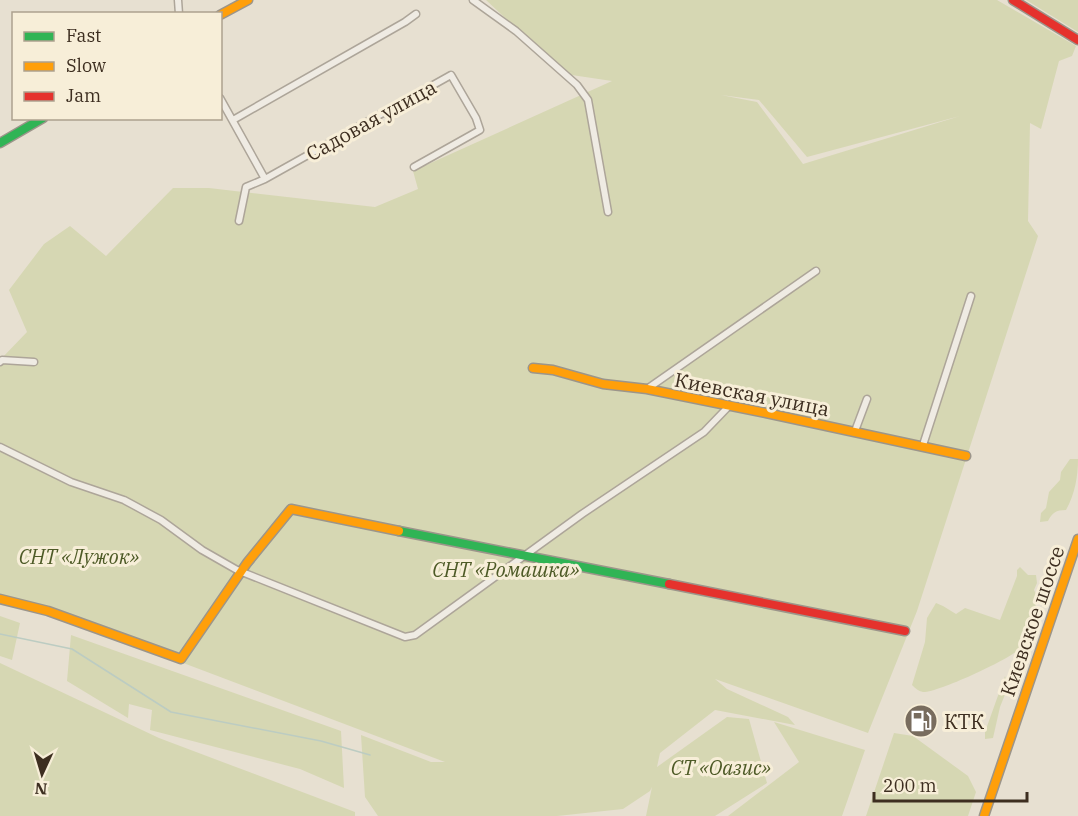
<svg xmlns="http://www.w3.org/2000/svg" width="1078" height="816" viewBox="0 0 1078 816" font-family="'IBM Plex Serif',serif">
<rect width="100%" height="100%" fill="#e7e0d1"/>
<path fill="#d6d7b3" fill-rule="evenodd" d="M 486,0 L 997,0 L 1076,46 L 1072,56 L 1059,61 L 1041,129 L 1030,123 L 1028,221 L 1038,236 L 917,611 L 868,733 L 715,679 L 727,689 L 788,717 L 795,725 L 715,710 L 660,753 L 657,767 L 727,717 L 749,719 L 767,783 L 715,816 L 646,816 L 652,787 L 650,791 L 623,809 L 557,816 L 378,816 L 365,797 L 361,735 L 431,762 L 445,762 L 133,644 L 0,599 L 0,360 L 27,332 L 9,290 L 44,244 L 70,226 L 106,256 L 173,188 L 209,188 L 375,207 L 418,189 L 413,171 L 612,81 L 565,74 ZM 721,95 L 759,100 L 807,157 L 960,116 L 803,164 L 757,102 Z
M 1026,0 L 1078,0 L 1078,32 Z
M 1070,459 L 1078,459 C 1078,476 1075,494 1066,510 C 1056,510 1052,513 1048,521 L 1040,522 L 1041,513 L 1046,508 L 1049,492 L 1060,480 L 1061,472 Z
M 1020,567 L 1028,575 L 1036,575 L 1037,583 L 1034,590 L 1037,596 L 1034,603 L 1039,610 C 1035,623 1027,642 1017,651 C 1005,661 937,693 923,692 C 918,691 915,688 912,685 L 925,642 L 927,618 L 936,603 L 943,606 L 956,614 L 965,608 L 1000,620 L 1017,576 L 1017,570 Z
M 0,616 L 20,623 L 12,660 L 0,656 Z
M 71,635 L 341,731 L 344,788 L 300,769 L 150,730 L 152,710 L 129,704 L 128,718 L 67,681 Z
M 0,663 L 159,738 L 355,812 L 355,816 L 0,816 Z
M 1005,676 L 1007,684 L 1006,692 L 1000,707 L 993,738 L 985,739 L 985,732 Z
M 774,722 L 865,750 L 842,816 L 728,816 L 799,762 Z
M 894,733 L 913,736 L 968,776 L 976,792 L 968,816 L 866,816 Z"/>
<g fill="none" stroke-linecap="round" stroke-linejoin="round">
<path stroke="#bcccc2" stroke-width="1.5" d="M 0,634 L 72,649 L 171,712 L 321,741 L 370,755"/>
<g stroke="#ada599" stroke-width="9">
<path id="street" d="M 178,0 L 179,14
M 473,0 L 516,31 L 577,85 L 588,100 L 608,212
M 220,98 L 265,179 L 246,187 L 239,221
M 233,120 L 405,22 L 416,14
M 265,179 L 451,75 L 476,118 L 480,130 L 414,167
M 0,362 L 2,360 L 34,362
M 647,389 L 816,271
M 855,431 L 867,399
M 923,445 L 971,296
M 0,447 L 71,482 L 124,500 L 137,507 L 161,520 L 202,550 L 237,570 L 405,637 L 415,635 L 582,514 L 704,432 L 729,406"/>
</g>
<g stroke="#9c958a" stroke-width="11">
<path id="fast" d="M 0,143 L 43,118
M 399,531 L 669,584"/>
</g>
<g stroke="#9c958a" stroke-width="11">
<path id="slow" d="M 220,15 L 248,0
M 533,368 L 553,370 L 603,384 L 647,389 L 766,413 L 966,456
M 0,599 L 48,611 L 181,659 L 247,563 L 291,509 L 399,531
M 984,816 L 1078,539"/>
</g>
<g stroke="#9c958a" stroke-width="11">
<path id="jam" d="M 1013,0 L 1078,40
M 669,584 L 905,631"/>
</g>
<use href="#street" stroke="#efebe3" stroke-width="6"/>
<use href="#fast" stroke="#30b455" stroke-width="8"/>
<use href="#slow" stroke="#ff9f0a" stroke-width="8"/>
<use href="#jam" stroke="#e5322d" stroke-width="8"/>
</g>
<defs>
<g id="fuel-disc" transform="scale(1.725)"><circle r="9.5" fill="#786c5e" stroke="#f7eed8"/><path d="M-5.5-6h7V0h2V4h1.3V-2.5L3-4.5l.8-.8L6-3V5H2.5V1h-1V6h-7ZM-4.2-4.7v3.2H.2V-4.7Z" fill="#fff"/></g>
</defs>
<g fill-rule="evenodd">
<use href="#fuel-disc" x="921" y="721"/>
</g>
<g text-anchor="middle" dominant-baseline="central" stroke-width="6" stroke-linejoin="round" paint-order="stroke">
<g font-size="20" fill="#3d2e20" stroke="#f7eed8">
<text transform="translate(371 120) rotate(-29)">Садовая улица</text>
<text transform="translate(752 394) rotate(11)">Киевская улица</text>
<text transform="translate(1032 621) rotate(-71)">Киевское шоссе</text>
</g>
<g font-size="20" font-style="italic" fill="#4d5a26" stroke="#f7eed8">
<text x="79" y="556">СНТ «Лужок»</text>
<text x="506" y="569">СНТ «Ромашка»</text>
<text x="721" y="767">СТ «Оазис»</text>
</g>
<g font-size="20" fill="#3d2e20" stroke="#f7eed8" text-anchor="start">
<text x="944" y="721">КТК</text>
</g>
</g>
<rect x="12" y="12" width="210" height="108" fill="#f7eed8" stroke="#ada18e" stroke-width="1.5"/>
<rect x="24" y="32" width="30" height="9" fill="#30b455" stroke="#ada18e" stroke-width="1.5"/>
<text x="66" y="42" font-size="18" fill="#3d2e20">Fast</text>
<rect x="24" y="62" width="30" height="9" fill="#ff9f0a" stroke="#ada18e" stroke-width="1.5"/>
<text x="66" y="72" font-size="18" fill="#3d2e20">Slow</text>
<rect x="24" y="92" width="30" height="9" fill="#e5322d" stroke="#ada18e" stroke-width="1.5"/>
<text x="66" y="102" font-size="18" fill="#3d2e20">Jam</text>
<g transform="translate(42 774) rotate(184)" stroke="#f7eed8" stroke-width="4.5" paint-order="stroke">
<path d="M0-4.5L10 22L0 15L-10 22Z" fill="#3d2e20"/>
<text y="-9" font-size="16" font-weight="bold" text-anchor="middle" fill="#3d2e20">N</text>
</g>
<path d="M874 792v9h153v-9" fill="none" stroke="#3d2e20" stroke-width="3"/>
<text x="883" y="792" font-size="18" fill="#3d2e20" stroke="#f7eed8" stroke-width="4.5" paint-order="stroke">200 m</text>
</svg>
